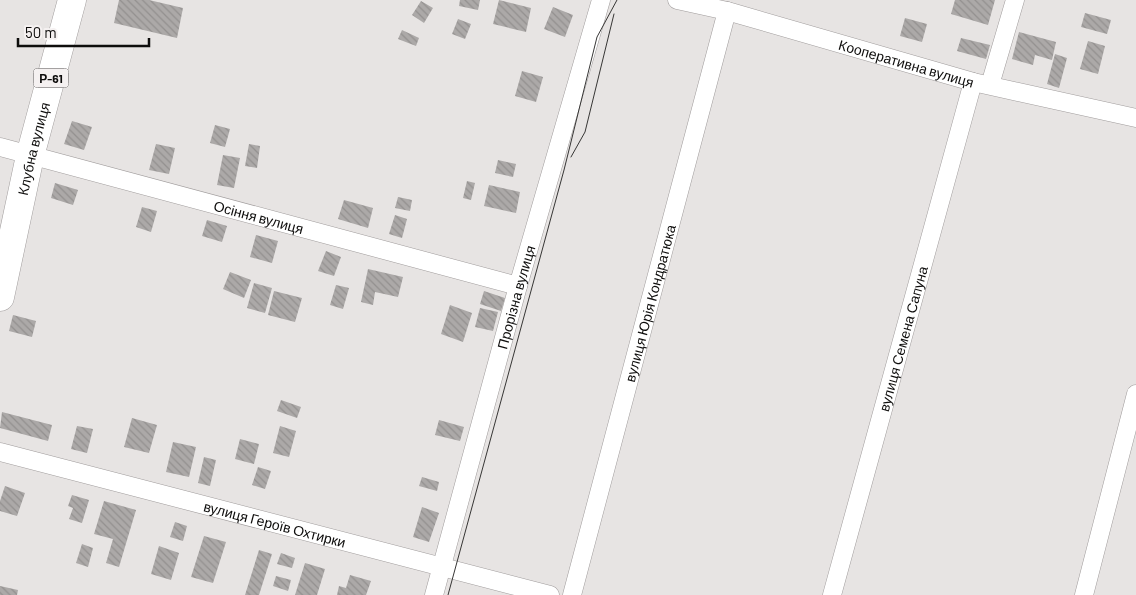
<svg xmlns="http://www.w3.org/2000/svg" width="1136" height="595" viewBox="0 0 1136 595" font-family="Barlow,sans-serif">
<defs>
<pattern id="building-back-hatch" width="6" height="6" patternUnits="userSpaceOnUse" patternTransform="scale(1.25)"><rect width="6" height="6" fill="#aca9a8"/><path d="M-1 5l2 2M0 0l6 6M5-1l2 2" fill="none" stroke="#93908f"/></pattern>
</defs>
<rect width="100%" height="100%" fill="#e7e4e3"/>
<path fill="url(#building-back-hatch)" d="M 119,0 L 149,0 L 183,8 L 177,38 L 114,23 Z
M 460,0 L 480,0 L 478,10 L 459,6 Z
M 499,0 L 531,8 L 526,32 L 493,24 Z
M 955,0 L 995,0 L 988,25 L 951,14 Z
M 421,1 L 433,8 L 424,23 L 412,15 Z
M 553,7 L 573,15 L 565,37 L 544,29 Z
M 1085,13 L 1111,20 L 1107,34 L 1081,27 Z
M 905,18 L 927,24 L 922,42 L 900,36 Z
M 458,19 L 471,24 L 465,39 L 452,34 Z
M 402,30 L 419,38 L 416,46 L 398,39 Z
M 1019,32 L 1056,42 L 1052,60 L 1035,55 L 1033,65 L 1012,59 Z
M 961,38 L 990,45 L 986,59 L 957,51 Z
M 1088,41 L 1105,46 L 1098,74 L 1080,69 Z
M 1055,54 L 1067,58 L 1059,88 L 1047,84 Z
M 522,71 L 543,77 L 536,102 L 515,96 Z
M 72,121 L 92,127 L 84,150 L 64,144 Z
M 215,125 L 230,129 L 225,147 L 210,143 Z
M 156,144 L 175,148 L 169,174 L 149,170 Z
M 249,144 L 260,146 L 257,168 L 245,166 Z
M 223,155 L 240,158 L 234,188 L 217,185 Z
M 498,160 L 516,164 L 513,177 L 495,173 Z
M 467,181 L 475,183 L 471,200 L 463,198 Z
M 55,183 L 78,190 L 73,205 L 51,198 Z
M 489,185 L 520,192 L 516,213 L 484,206 Z
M 398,197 L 412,200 L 410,211 L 395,208 Z
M 344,200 L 373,208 L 368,228 L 338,219 Z
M 142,207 L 157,211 L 151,232 L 136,227 Z
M 395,215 L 407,219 L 402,238 L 389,234 Z
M 207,220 L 227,226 L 222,242 L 202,236 Z
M 256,235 L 278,241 L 272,263 L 250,257 Z
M 326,251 L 341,257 L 334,276 L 318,271 Z
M 368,269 L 403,277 L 398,297 L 375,292 L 373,305 L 361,302 Z
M 230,272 L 251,280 L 244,298 L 223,289 Z
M 254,283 L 272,288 L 265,313 L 247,308 Z
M 336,285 L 349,288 L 343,309 L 330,305 Z
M 274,291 L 302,298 L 295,322 L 268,315 Z
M 484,291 L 505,298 L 501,311 L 480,304 Z
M 450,305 L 472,313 L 463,342 L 441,334 Z
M 480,308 L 498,312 L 493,331 L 475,327 Z
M 13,315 L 36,321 L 32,337 L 9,331 Z
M 281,400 L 301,407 L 297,418 L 277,411 Z
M 2,412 L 52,425 L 48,441 L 0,428 Z
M 132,418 L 157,425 L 149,453 L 124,447 Z
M 439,420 L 464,427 L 460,441 L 435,435 Z
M 77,426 L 93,429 L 87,453 L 71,449 Z
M 280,426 L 296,431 L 289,457 L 273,453 Z
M 240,439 L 259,444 L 254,464 L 235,459 Z
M 173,442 L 196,447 L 189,477 L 166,472 Z
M 204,457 L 216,460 L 210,486 L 198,483 Z
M 258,467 L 271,471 L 265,489 L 252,485 Z
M 422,477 L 439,482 L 437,491 L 419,486 Z
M 5,486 L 25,493 L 17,516 L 0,511 L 0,501 Z
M 72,495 L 89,500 L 82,523 L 69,519 L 73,508 L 68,506 Z
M 104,501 L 136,510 L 119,567 L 106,563 L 113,539 L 94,534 Z
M 422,507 L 439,513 L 429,542 L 413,537 Z
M 175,522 L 187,526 L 183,541 L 170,537 Z
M 204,536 L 226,542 L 213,583 L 191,577 Z
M 82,544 L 93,548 L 88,567 L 76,563 Z
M 159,546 L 179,553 L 171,580 L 151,574 Z
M 259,550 L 272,554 L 259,595 L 245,595 Z
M 281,553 L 295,558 L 292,568 L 277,564 Z
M 305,563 L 325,569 L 317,595 L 295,595 Z
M 350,575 L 371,581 L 366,595 L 337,595 L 339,586 L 346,588 Z
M 276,576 L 291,580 L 288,591 L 273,586 Z
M 0,586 L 18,590 L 17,595 L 0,595 Z"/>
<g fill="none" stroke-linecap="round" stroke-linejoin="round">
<g stroke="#a09c9c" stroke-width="19">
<g id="minor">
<path id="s1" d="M 677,0 L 727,11 L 973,82 L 1136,118"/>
<path d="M 990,85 L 1015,0"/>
<path id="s2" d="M 0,147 L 518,286"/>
<path id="s3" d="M 0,452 L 550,595"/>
<path id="s4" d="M 434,595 L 518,286 L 601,0"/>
<path id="s5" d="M 572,595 L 727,11"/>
<path id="s6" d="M 832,595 L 973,82"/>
<path d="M 1084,595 L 1136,394"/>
</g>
</g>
<g stroke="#a09c9c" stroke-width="29">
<g id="primary">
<path id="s7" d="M 0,297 L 30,156 L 72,0"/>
</g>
</g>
<use href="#minor" stroke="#fff" stroke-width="18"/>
<use href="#primary" stroke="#fff" stroke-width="28"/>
<path stroke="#373635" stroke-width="1" d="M 571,157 L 585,132 L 614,14
M 448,595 L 564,170 L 597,37 L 617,0"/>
</g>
<g text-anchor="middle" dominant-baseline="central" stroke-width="5" stroke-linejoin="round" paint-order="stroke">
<rect fill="#f5f1f1" stroke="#535151" stroke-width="1" x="33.5" y="68.5" width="35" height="19" rx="4"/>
<g font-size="12" font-weight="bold" fill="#0e0d0c">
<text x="51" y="78">Р-61</text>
</g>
<g font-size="14" fill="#0e0d0c" stroke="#f5f1f1">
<text stroke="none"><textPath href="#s1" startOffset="238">Кооперативна вулиця</textPath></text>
<text stroke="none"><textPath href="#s7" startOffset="152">Клубна вулиця</textPath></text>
<text stroke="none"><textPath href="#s2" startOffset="268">Осіння вулиця</textPath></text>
<text stroke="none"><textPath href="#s4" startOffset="309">Прорізна вулиця</textPath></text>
<text stroke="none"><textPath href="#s5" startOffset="302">вулиця Юрія Кондратюка</textPath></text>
<text stroke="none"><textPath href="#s6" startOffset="266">вулиця Семена Сапуна</textPath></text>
<text stroke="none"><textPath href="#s3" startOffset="284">вулиця Героїв Охтирки</textPath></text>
</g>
</g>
<path d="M18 38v8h131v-8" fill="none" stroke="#0e0d0c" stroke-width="2.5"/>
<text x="25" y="38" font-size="15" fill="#0e0d0c" stroke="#f5f1f1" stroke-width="4" paint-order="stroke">50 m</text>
</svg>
